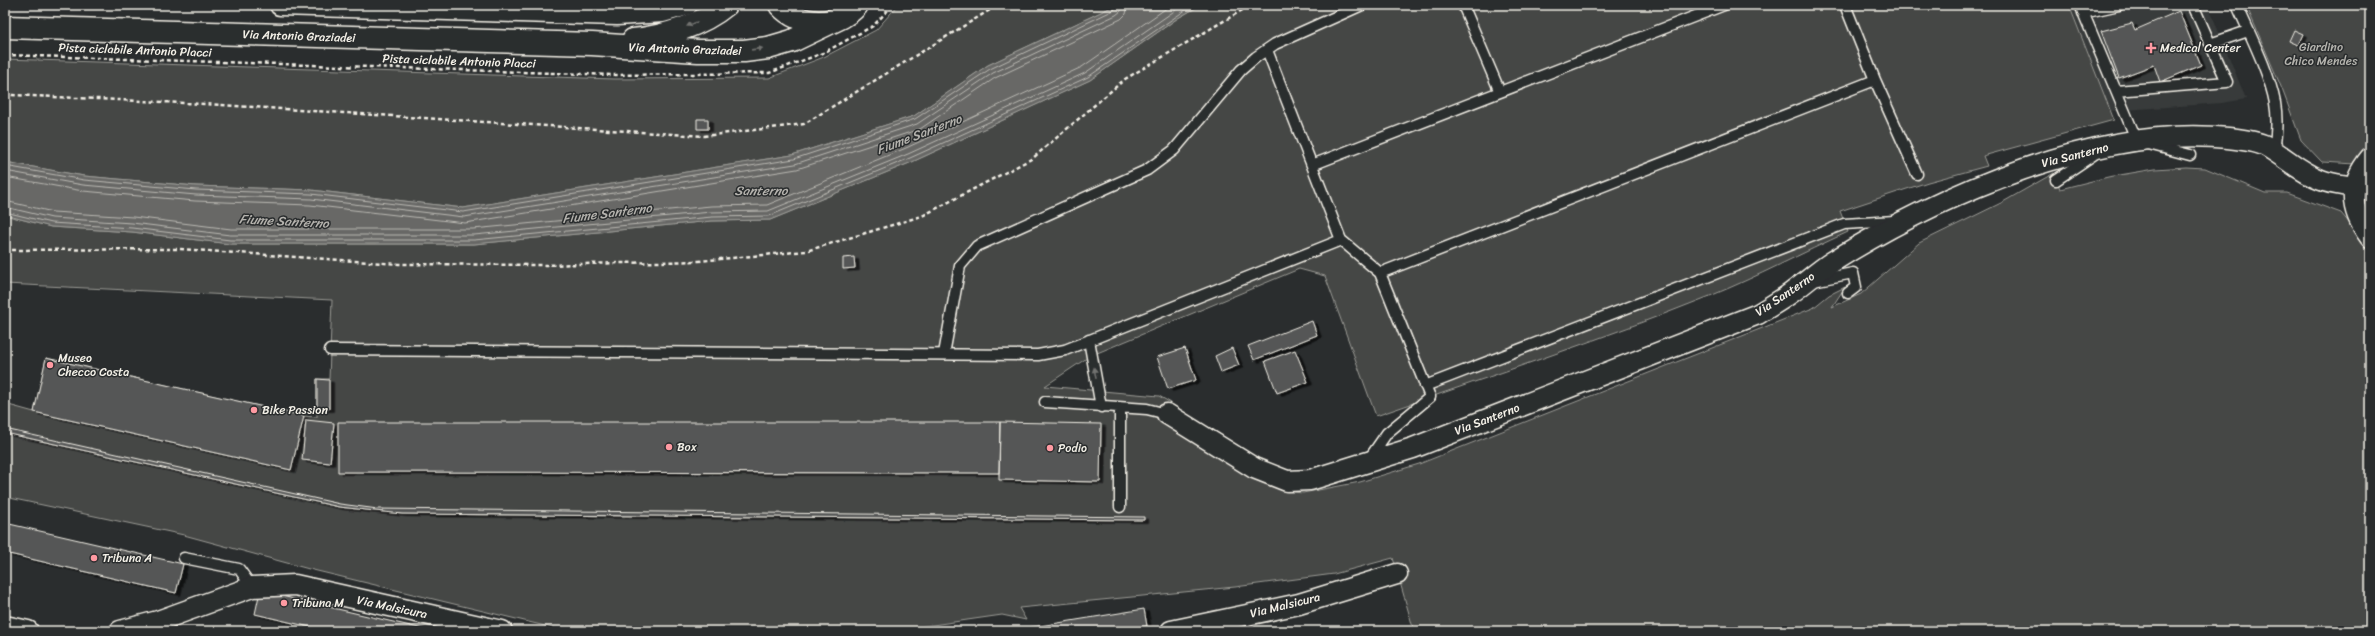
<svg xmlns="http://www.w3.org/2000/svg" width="2375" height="636" viewBox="0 0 2375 636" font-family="Sriracha,sans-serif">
<defs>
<filter id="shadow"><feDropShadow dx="4.5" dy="2.5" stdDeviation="0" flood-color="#0009"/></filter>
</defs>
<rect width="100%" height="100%" fill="#2a2d2e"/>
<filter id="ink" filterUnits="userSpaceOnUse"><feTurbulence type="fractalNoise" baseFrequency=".025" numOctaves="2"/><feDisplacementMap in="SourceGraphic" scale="8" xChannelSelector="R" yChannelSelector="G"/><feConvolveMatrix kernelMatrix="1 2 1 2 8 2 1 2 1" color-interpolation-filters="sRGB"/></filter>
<g filter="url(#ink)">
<path fill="#373a3a" d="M 2069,5 L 2208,5 L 2246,99 L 2222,103 L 2111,111 Z"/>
<path fill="#444645" stroke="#9c9c96" d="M 796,5 L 840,5 C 827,15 810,12 796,5 Z
M 898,5 L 1116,5 L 988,65 L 914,116 L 792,155 L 463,208 L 311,190 L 196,186 L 84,176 L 5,162 L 5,59 L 614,79 L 769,78 L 824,57 L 876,30 Z
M 1201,5 L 2069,5 L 2114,120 L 1983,156 L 1987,166 L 1928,182 L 1840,211 L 1848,232 C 1802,253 1757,277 1710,296 C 1600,340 1488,377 1376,416 L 1325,276 L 1299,269 L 1090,356 L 1045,386 L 1159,396 L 1171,403 L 1167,414 L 1267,484 L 1283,491 L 1303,493 L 1360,482 L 1419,464 L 1813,308 L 1829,295 L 1845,287 L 1832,307 L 1861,294 L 1919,243 L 2003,202 L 2054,173 L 2060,189 L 2108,177 L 2155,169 L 2186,167 L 2205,168 L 2265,193 L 2287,193 L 2341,213 L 2370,248 L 2370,631 L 1414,631 L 1393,558 L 1334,574 L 1235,587 L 1019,608 L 1026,620 L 1002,615 L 891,631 L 566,631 L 309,569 L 184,535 L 5,497 L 5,404 L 34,412 L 46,358 L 303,416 L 317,417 L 317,379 L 329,379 L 332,300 L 5,284 L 5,215 L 51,227 L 132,232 L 230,244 L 474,244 L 712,221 L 770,220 L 912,162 L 1090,80 L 1178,18 Z
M 2246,5 L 2370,5 L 2370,148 L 2356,164 L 2322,162 L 2301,140 L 2282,89 Z"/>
<path fill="#676866" stroke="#9f9f9a" d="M 1116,5 L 1201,5 L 1178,18 L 1090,80 L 912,162 L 770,220 L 712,221 L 474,244 L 230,244 L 132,232 L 51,227 L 5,215 L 5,162 L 84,176 L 196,186 L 311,190 L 463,208 L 792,155 L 914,116 L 988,65 Z"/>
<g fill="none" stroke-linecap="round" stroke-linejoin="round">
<path stroke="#bcbab4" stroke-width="1" d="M 5,166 L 84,180 L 196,190 L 311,194 L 463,212 L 794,159 L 915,119 L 990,69 L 1114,10 L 1117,5
M 5,171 L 83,185 L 196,195 L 311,199 L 464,217 L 795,164 L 917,124 L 993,73 L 1116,15 L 1121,11 L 1122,5
M 5,177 L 83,191 L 195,201 L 310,205 L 465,223 L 797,169 L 920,129 L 995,78 L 1121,19 L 1126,14 L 1128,5
M 5,201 L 53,212 L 133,217 L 231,229 L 473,229 L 711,206 L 767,205 L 906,148 L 1082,67 L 1171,5
M 5,207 L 52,218 L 132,223 L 230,235 L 474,235 L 711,212 L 768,211 L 908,154 L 1085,73 L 1183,5
M 5,212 L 51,223 L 132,228 L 230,240 L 474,240 L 712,217 L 769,216 L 910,158 L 1088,77 L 1193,5"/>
</g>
<path fill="#555756" stroke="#f4f1e8" filter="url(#shadow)" d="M 2179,11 L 2201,65 L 2160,82 L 2154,65 L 2119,78 L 2101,31 L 2132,23 L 2135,30 Z
M 2294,30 L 2303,34 L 2298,45 L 2289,41 Z
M 697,119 L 708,119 L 708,129 L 697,129 Z
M 854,257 L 855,268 L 843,269 L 843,258 Z
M 1312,321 L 1317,335 L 1254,360 L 1248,346 Z
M 1185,348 L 1196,380 L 1168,389 L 1157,357 Z
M 1232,348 L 1239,365 L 1221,372 L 1215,356 Z
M 1295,350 L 1308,382 L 1277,393 L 1265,361 Z
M 46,358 L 304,416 L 291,470 L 34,412 Z
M 317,379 L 329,380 L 329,409 L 317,409 Z
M 306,420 L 334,423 L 330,463 L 302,460 Z
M 338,422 L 1000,422 L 999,473 L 338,472 Z
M 1000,422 L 1101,424 L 1100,482 L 999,480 Z
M 5,429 L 340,504 L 378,509 L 1144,517 L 1144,520 L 402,514 L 339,507 L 5,433 Z
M 5,523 L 183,564 L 176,593 L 5,553 Z
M 260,591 L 432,631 L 327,631 L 255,614 Z
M 1144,609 L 1147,626 L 1116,631 L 1009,631 Z"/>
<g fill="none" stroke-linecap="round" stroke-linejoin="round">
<g stroke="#f4f1e8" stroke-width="13">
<path id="lane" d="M 1463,5 L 1500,92
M 1845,5 L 1875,80
M 2080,5 L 2137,141 L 2190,155
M 2237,5 C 2250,35 2269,71 2275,103 C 2278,120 2276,136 2274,153
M 2083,13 L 2119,5
M 2210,44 L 2248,31
M 1267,50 L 1341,240 L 1380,273 L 1430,397 L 1387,433 L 1369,459
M 2116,91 L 2227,82 L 2193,5
M 1312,165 L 1724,5
M 2056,180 L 2093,155
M 1380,273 L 1875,80 L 1917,174
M 1813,281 L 1853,273 L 1856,287 L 1848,293
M 1089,340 L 1101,407
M 330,350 L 1038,355 L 1065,350 L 1341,240
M 944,354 L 960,266 L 977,246 L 1147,170 L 1174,150 L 1241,70 L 1256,57 L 1275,44 L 1362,5
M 1425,386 L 1844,224 L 1895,221
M 1045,402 L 1147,409 L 1167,414
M 1120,507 L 1120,408
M 184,558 L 239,569 L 252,587"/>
</g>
<g stroke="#f4f1e8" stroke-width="23">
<path id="street" d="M 280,5 L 617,15 L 663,12 L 687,5
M 2370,158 C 2348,185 2349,209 2370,237
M 1167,414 L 1254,468 L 1287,481 L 1310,480 L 1413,448 L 1758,314 C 1769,307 1780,301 1791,293 C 1805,283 1818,271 1832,262 C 1939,195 2100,124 2228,138 C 2238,139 2256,141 2266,146 C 2285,157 2300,172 2321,180 C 2331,184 2343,185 2353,187
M 5,626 L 28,631
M 120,631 L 158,621 L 252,587 L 295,585 L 502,631
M 1171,631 L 1299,604 L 1397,574"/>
</g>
<g stroke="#f4f1e8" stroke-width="25">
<path id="secondary" d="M 780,5 C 799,27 838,28 857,5
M 5,27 L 592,44 L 698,51 L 744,51 L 768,48 L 792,41 L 842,17
M 633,40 C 664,37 702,25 726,5"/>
</g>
<path stroke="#f4f1e8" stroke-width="2.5" stroke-dasharray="4 3" stroke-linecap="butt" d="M 5,55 L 614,75 L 769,73 L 823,53 L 873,26 L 893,5
M 5,93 L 12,95 L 205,104 L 704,136 L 804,124 L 998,5
M 5,250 L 179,249 L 399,264 L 544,265 L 699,261 L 806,251 L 922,216 L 1033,158 L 1125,79 L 1251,5"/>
<use href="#lane" stroke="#2a2d2e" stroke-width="10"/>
<use href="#street" stroke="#2a2d2e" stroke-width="20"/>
<use href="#secondary" stroke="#2a2d2e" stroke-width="22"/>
</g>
<defs><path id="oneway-solid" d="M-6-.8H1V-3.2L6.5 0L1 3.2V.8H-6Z"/></defs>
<g fill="#71726f">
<use href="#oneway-solid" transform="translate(692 24) rotate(158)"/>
<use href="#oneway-solid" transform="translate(757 49) rotate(-8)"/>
<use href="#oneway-solid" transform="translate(1095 373) rotate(-100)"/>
</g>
</g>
<g fill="#ff9aa2" stroke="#2a2d2e" stroke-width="1.5">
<path d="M2149 42h4v4h4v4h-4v4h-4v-4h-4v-4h4z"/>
<circle cx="50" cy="365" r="4"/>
<circle cx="254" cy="410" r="4"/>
<circle cx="669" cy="447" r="4"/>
<circle cx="1050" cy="448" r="4"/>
<circle cx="94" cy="558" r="4"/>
<circle cx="284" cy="603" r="4"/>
</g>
<g text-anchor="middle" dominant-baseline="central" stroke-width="3" stroke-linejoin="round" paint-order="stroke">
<g font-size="12" fill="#f4f1e8" stroke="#2a2d2e">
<text transform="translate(299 36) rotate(2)">Via Antonio Graziadei</text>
<text transform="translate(685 49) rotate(2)">Via Antonio Graziadei</text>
<text transform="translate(135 50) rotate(2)">Pista ciclabile Antonio Placci</text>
<text transform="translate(459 61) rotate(2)">Pista ciclabile Antonio Placci</text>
<text transform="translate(2075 155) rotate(-14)">Via Santerno</text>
<text transform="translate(1785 294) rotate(-34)">Via Santerno</text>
<text transform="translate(1487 419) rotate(-21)">Via Santerno</text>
<text transform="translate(1285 605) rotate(-14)">Via Malsicura</text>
<text transform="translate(392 607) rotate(12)">Via Malsicura</text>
</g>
<g font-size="12" fill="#b6b5af" stroke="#2a2d2e">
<text x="2321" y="47">Giardino<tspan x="2321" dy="14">Chico Mendes</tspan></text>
</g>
<g font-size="12" fill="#f4f1e8" stroke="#2a2d2e" text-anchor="start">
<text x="2160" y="48">Medical Center</text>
<text x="58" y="358">Museo<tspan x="58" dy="14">Checco Costa</tspan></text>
<text x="262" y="410">Bike Passion</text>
<text x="677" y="447">Box</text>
<text x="1058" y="448">Podio</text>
<text x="102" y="558">Tribuna A</text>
<text x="292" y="603">Tribuna M</text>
</g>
<g font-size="13" font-style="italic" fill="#b5b3ae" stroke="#2a2d2e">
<text transform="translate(919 134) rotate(-21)">Fiume Santerno</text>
<text x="761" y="190">Santerno</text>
<text transform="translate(607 213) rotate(-7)">Fiume Santerno</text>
<text transform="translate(284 221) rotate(3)">Fiume Santerno</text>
</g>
</g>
<rect width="2375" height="636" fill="none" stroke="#2a2d2e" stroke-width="20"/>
<rect x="10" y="10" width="2355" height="616" fill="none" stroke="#f4f1e8" stroke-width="1.5" filter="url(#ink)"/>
</svg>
